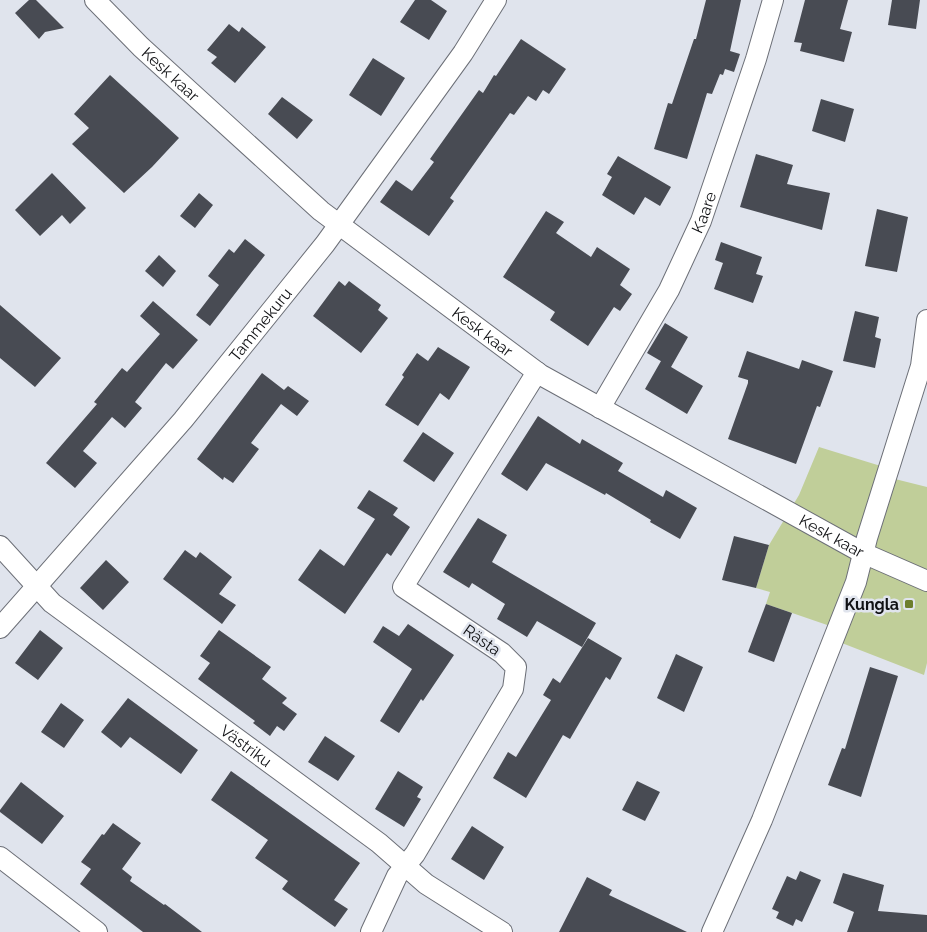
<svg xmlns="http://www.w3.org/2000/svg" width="927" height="932" viewBox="0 0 927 932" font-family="Raleway,sans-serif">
<rect width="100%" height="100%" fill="#e0e4ed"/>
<path fill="#c0ce99" d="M 819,447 L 884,467 L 883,476 L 927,487 L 927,663 L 924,675 L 829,638 L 833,627 L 766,604 L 770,592 L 756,588 L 769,545 L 799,495 Z"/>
<path fill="#484b53" d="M 29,0 L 36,0 L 64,28 L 45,32 L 39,39 L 15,13 Z
M 415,0 L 431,0 L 447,11 L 429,40 L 400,22 Z
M 706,0 L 741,0 L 730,51 L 740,54 L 734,72 L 725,69 L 723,75 L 720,74 L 712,94 L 707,93 L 687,159 L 654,149 L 668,103 L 672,104 L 694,39 L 696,39 Z
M 805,0 L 848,0 L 840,29 L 852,32 L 844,62 L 800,51 L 802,43 L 794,42 Z
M 892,0 L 920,0 L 916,29 L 888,25 Z
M 229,24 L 239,32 L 242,27 L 266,47 L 235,83 L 211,63 L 217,57 L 207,50 Z
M 521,39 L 566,69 L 549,94 L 543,90 L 536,101 L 528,96 L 514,115 L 510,113 L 450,198 L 454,201 L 429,236 L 380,202 L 396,180 L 412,191 L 434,162 L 430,159 L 479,90 L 483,93 L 494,75 L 496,76 Z
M 373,58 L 405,78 L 381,116 L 349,95 Z
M 110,75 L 179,138 L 152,167 L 124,193 L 72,144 L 89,128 L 74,114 Z
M 282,97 L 313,120 L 297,139 L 268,114 Z
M 821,99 L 854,109 L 845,142 L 812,131 Z
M 756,154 L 793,165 L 787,184 L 830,193 L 822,230 L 740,207 Z
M 618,156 L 671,187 L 660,206 L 645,197 L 634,215 L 602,195 L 612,177 L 607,174 Z
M 52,173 L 86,208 L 70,224 L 62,215 L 40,236 L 15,210 Z
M 199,193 L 213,205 L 195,228 L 180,216 Z
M 877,209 L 908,217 L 897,272 L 865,266 Z
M 546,211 L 564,222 L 556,233 L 591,257 L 597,247 L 630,269 L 620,285 L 632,294 L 620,311 L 614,307 L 588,346 L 550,320 L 555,312 L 503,277 Z
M 245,239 L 265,255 L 210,326 L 196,315 L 219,285 L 208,276 L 229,249 L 234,253 Z
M 721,242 L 762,257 L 756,274 L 763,276 L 753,303 L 714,289 L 723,263 L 715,260 Z
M 159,255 L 176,271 L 163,287 L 145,271 Z
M 339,281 L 345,286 L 349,281 L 381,305 L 378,310 L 388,318 L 361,353 L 313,316 Z
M 153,301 L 198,340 L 173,369 L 166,363 L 135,402 L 142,408 L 125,428 L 112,417 L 83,451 L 97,463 L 75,488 L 46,463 L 97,404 L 94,402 L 122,368 L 127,372 L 160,334 L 140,316 Z
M 0,305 L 61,358 L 35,387 L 0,358 Z
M 855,311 L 879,317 L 875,337 L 881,339 L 875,368 L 843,361 Z
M 665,323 L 688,337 L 671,367 L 647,353 Z
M 438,347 L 470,367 L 449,400 L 440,393 L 418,426 L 385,405 L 404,377 L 402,375 L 417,353 L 428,361 Z
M 747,351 L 799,369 L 802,360 L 833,371 L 820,407 L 817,406 L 796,464 L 728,439 L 748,383 L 748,380 L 738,377 Z
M 661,361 L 703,386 L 687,414 L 645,389 Z
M 262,373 L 284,390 L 288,386 L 309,401 L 297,416 L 281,404 L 251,443 L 259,449 L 233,483 L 224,477 L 223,480 L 197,459 Z
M 538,416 L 580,444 L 582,439 L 623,463 L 618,471 L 663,497 L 666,490 L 697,508 L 680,539 L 650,522 L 651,520 L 606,493 L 605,495 L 546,463 L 527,491 L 501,474 Z
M 423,432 L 454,453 L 434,482 L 403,461 Z
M 369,490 L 398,508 L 393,515 L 410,527 L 391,556 L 387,553 L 345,614 L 298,580 L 320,549 L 344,566 L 375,519 L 357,508 Z
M 478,518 L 507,535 L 492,562 L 596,623 L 582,647 L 537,621 L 527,637 L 497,619 L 505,604 L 472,583 L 469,588 L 443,572 Z
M 734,536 L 769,545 L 756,588 L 722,580 Z
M 185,550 L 196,558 L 200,552 L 232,577 L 219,594 L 236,605 L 222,624 L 163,579 Z
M 106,560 L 129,582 L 103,610 L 80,588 Z
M 766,604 L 792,613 L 774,662 L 748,652 Z
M 408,624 L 454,655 L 423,701 L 421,699 L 399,733 L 380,721 L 412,669 L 373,642 L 383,626 L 399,636 Z
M 40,630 L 63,648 L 38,680 L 15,663 Z
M 219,630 L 271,667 L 262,679 L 287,698 L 282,703 L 297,714 L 284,731 L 277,726 L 270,736 L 253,723 L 255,721 L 198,679 L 210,663 L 200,656 Z
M 588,638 L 622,658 L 610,680 L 606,677 L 570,739 L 563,735 L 526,798 L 493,778 L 508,752 L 516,757 L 551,700 L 543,695 L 553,678 L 560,683 Z
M 676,654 L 703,667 L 684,712 L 657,698 Z
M 870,667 L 898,676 L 861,797 L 828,785 L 842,748 L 845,749 Z
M 128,698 L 198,750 L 181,774 L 130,737 L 121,748 L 101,732 Z
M 61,703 L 84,720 L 64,748 L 41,732 Z
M 325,736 L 355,756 L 338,781 L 308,762 Z
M 231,771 L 360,863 L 334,900 L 348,909 L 335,927 L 282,889 L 288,881 L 255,858 L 268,840 L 211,800 Z
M 398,771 L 423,787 L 417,797 L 421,799 L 404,827 L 375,809 Z
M 637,781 L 660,792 L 645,821 L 622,810 Z
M 21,782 L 64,816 L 42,844 L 0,812 L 0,810 Z
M 113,823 L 141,843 L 122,869 L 132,877 L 130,881 L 164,905 L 165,904 L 202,932 L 143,932 L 80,884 L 91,869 L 81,862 L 102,834 L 104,835 Z
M 472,826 L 504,847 L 484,880 L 451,859 Z
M 800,871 L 821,880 L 802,922 L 796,919 L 793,926 L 776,918 L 779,912 L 772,909 L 787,876 L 796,880 Z
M 843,873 L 884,885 L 878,911 L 927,915 L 927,932 L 847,932 L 854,912 L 833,903 Z
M 587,877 L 612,890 L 609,895 L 687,932 L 559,932 Z"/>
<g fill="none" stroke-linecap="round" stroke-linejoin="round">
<g stroke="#6c6f77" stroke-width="22">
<g id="minor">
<path id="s1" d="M 95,0 L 141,47 L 321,211 L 541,375 L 863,553 L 927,581"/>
<path id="s2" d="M 600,408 L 669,290 L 701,221 L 756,59 L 773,0"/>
<path id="s3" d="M 0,546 L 52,603 L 379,843 L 426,884 L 502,932"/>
<path id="s4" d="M 0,628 L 183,420 L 325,244 L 463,53 L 496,0"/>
<path d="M 0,857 L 97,932"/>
<path d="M 371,932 L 397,876 L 415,854 L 513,689 L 516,667 L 502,653 L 403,587 L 537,372"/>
<path d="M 712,932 L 762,820 L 856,582 L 867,538 L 921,366 L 927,320"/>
</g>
</g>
<use href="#minor" stroke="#fff" stroke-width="20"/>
</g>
<rect fill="#6d7e2d" stroke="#e0e4ed" stroke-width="2" x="904" y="599" width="10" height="10" rx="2.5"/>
<g text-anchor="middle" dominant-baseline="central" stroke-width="5" stroke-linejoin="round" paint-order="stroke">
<g font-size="16" fill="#101114" stroke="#e0e4ed">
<text stroke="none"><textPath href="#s1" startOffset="106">Kesk kaar</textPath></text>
<text stroke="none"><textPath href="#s2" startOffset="222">Kaare</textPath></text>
<text stroke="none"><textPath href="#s4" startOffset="400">Tammekuru</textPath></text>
<text stroke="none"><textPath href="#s1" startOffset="511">Kesk kaar</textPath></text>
<text stroke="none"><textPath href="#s1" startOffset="916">Kesk kaar</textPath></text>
<text transform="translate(482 640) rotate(35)">Rästa</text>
<text stroke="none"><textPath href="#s3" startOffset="318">Västriku</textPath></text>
</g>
<g font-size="16" font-weight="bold" fill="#101114" stroke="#e0e4ed" text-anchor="end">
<text x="899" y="604">Kungla</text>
</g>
</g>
</svg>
